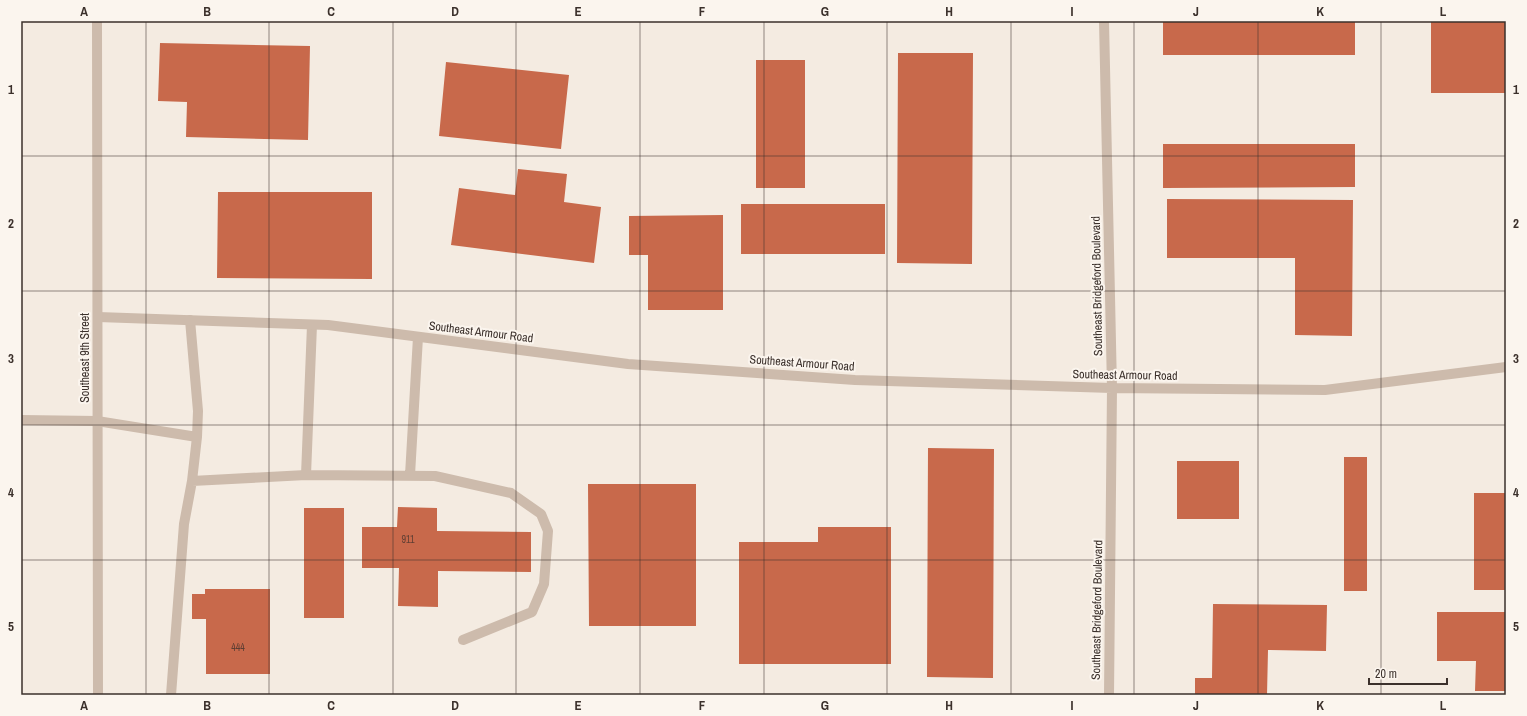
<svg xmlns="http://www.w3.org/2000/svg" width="1527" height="716" viewBox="0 0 1527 716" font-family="'Archivo Narrow',sans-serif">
<rect width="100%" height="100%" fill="#f4ebe1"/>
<path fill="#c8694b" d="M 1163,21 L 1355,21 L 1355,55 L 1163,55 Z
M 1431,21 L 1506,21 L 1506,93 L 1431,93 Z
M 160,43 L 310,46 L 308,140 L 186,137 L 187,102 L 158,101 Z
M 898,53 L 973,53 L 972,264 L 897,263 Z
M 756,60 L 805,60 L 805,188 L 756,188 Z
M 446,62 L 569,75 L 561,149 L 439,136 Z
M 1163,144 L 1355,144 L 1355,187 L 1163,188 Z
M 518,169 L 567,174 L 564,202 L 601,207 L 594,263 L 451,245 L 459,188 L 515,195 Z
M 218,192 L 372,192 L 372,279 L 217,278 Z
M 1167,199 L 1353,200 L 1352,336 L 1295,335 L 1295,258 L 1167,258 Z
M 741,204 L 885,204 L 885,254 L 741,254 Z
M 723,215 L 723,310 L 648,310 L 648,255 L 629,255 L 629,216 Z
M 928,448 L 994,449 L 993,678 L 927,677 Z
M 1344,457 L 1367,457 L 1367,591 L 1344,591 Z
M 1177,461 L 1239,461 L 1239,519 L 1177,519 Z
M 588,484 L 696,484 L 696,626 L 589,626 Z
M 1474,493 L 1506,493 L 1506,590 L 1474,590 Z
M 398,507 L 437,508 L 437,531 L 531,532 L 531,572 L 438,571 L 438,607 L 398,606 L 399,568 L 362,568 L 362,527 L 397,527 Z
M 304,508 L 344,508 L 344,618 L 304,618 Z
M 818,527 L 891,527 L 891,664 L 739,664 L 739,542 L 818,542 Z
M 205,589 L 270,589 L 270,674 L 206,674 L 206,619 L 192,619 L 192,594 L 205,594 Z
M 1213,604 L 1327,605 L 1326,651 L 1268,650 L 1267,695 L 1195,695 L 1195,678 L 1212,678 Z
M 1437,612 L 1506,612 L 1506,691 L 1475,691 L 1476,661 L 1437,661 Z"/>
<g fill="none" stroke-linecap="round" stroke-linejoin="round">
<path stroke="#cdbbac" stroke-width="10" d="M 97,421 L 197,437 L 198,411 L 190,320
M 306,475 L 435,476 L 511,493 L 541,514 L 548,531 L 544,584 L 532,612 L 463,640
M 410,475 L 418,337
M 192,481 L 306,475 L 312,325
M 171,695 L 184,524 L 192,481 L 197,437"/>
<path stroke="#cdbbac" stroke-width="10" d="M 1104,21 L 1112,388 L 1109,695
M 98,317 L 328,325 L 628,364 L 855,380 L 1112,388 L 1325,390 L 1506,367
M 21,420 L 97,421"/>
<path stroke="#cdbbac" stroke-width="10" d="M 97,21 L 98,695"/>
</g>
<path fill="none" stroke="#3b302b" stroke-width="1" stroke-opacity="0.55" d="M 146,21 L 146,695M 269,21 L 269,695M 393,21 L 393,695M 516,21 L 516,695M 640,21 L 640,695M 764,21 L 764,695M 887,21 L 887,695M 1011,21 L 1011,695M 1134,21 L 1134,695M 1258,21 L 1258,695M 1381,21 L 1381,695M 21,156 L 1506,156M 21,291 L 1506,291M 21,425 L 1506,425M 21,560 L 1506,560"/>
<g text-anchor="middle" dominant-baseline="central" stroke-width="4" stroke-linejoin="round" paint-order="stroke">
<g font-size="10" fill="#5e3e33">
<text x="408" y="539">911</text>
<text x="238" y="647">444</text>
</g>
<g font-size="12" fill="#3b302b" stroke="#fbf5ee">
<text transform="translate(1097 286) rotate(-91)">Southeast Bridgeford Boulevard</text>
<text transform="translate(481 332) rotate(7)">Southeast Armour Road</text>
<text transform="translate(85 358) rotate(-90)">Southeast 9th Street</text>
<text transform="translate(802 363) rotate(4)">Southeast Armour Road</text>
<text transform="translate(1125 375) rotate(1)">Southeast Armour Road</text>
<text transform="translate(1097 610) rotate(-89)">Southeast Bridgeford Boulevard</text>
</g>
</g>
<rect width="1527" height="716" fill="none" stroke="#fbf5ee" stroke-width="44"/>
<path d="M1369 678v6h78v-6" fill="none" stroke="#3b302b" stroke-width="2"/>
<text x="1375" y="678" font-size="12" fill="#3b302b" stroke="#fbf5ee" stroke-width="3" paint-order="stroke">20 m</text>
<rect x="22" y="22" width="1483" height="672" fill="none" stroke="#3b302b" stroke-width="1.5"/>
<g font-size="13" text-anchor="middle" font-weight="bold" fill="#3b302b">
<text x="84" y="16">A</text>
<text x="207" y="16">B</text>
<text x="331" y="16">C</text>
<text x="455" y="16">D</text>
<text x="578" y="16">E</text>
<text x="702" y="16">F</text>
<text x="825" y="16">G</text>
<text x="949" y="16">H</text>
<text x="1072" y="16">I</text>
<text x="1196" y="16">J</text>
<text x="1320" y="16">K</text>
<text x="1443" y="16">L</text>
<text x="11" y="94">1</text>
<text x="1516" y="94">1</text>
<text x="11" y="228">2</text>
<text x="1516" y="228">2</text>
<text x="11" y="363">3</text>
<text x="1516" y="363">3</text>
<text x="11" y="497">4</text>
<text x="1516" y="497">4</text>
<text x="11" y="631">5</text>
<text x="1516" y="631">5</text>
<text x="84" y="710">A</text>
<text x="207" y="710">B</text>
<text x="331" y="710">C</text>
<text x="455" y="710">D</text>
<text x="578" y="710">E</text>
<text x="702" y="710">F</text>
<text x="825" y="710">G</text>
<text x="949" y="710">H</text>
<text x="1072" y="710">I</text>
<text x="1196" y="710">J</text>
<text x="1320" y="710">K</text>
<text x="1443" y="710">L</text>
</g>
</svg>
